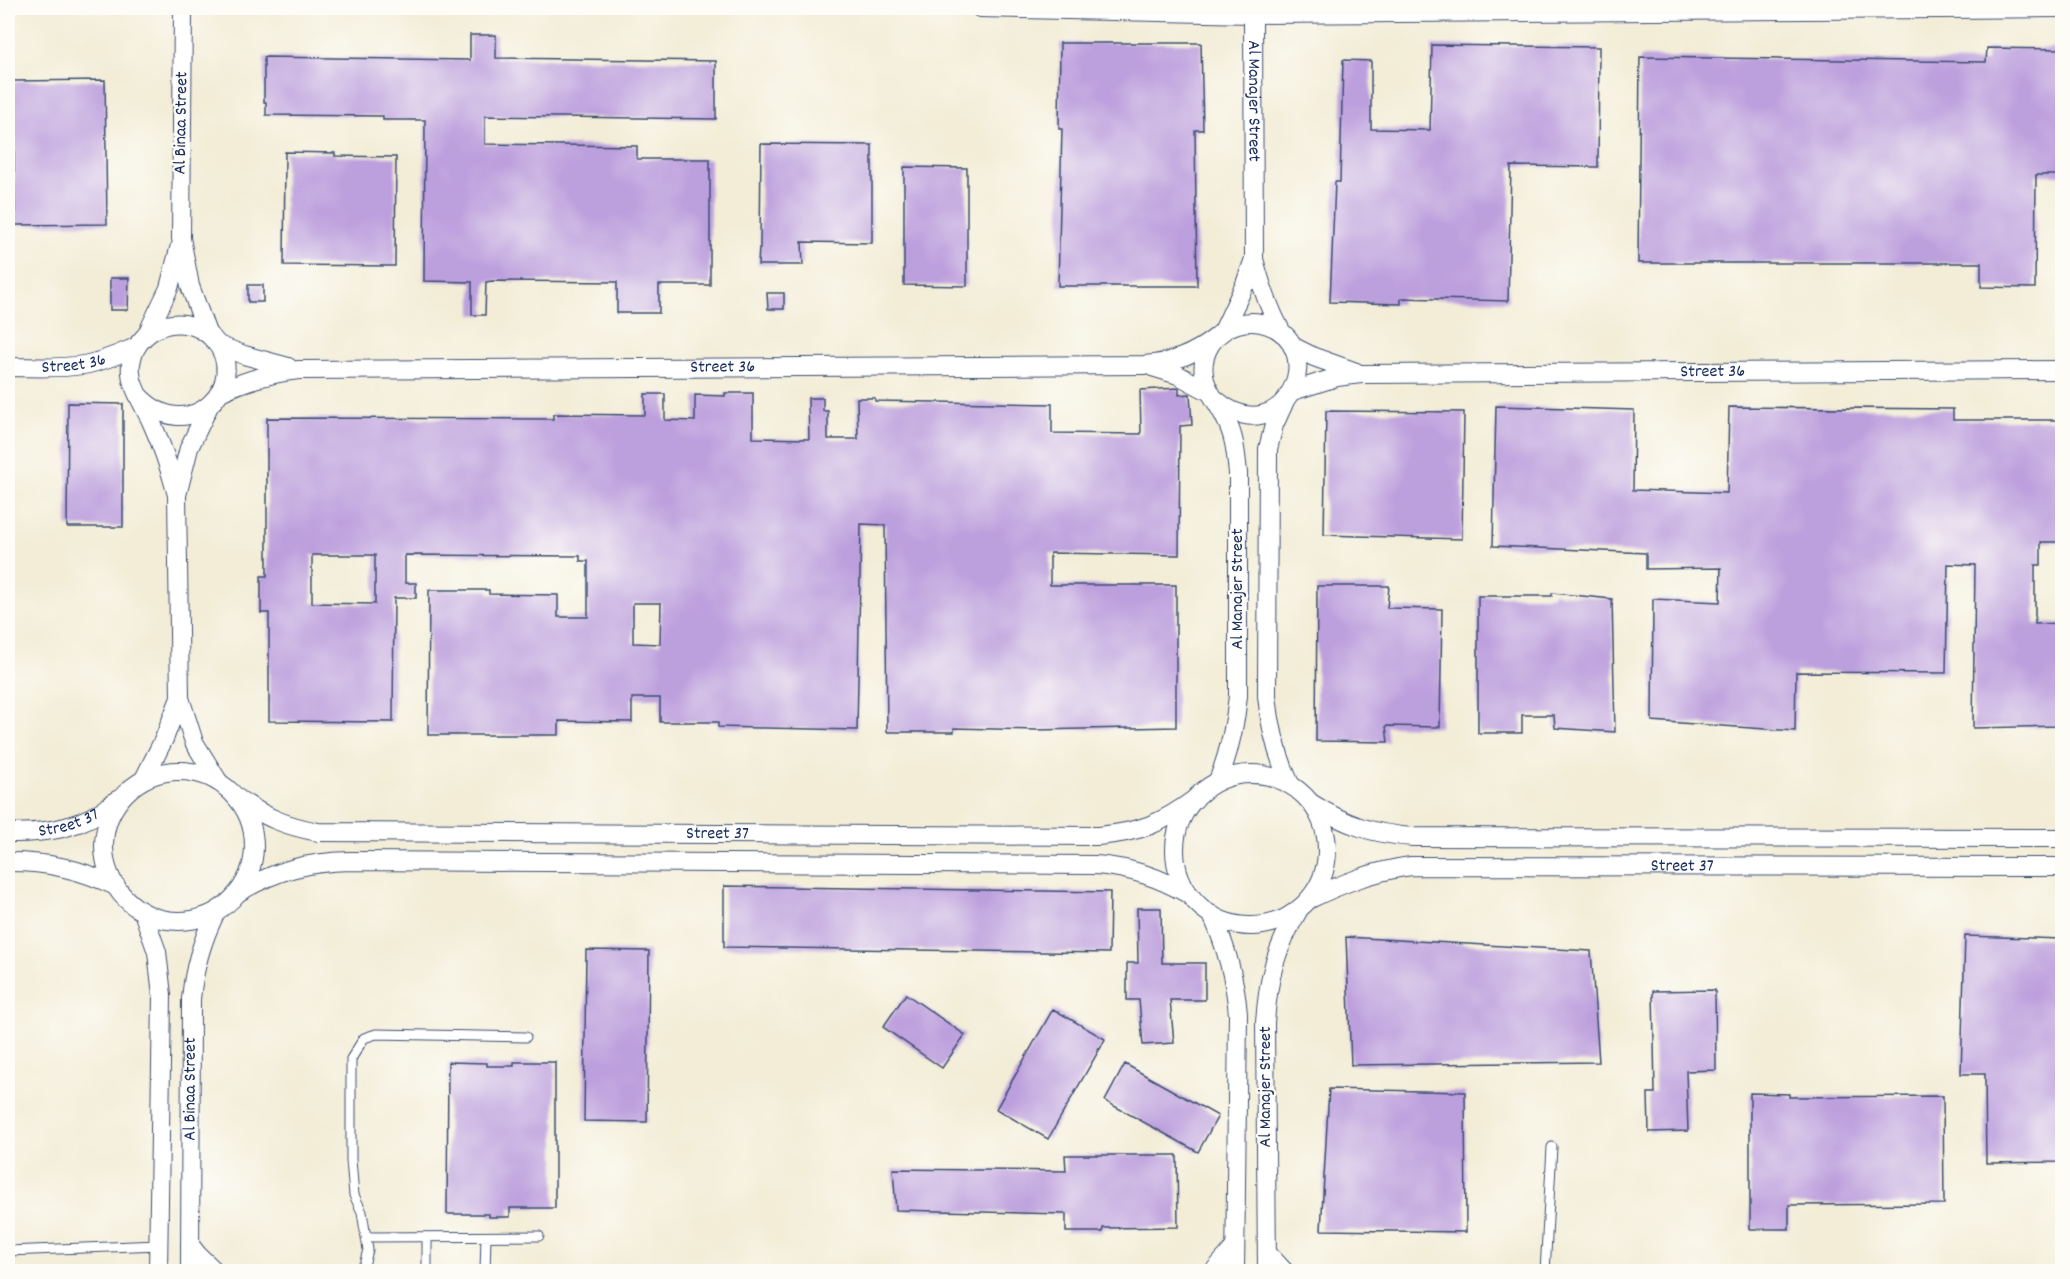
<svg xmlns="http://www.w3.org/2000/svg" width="2070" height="1279" viewBox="0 0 2070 1279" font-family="Dekko,sans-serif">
<rect width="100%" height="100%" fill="#fdfcf7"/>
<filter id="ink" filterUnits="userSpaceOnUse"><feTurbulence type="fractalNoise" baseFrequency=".0167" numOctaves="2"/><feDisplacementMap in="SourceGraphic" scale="12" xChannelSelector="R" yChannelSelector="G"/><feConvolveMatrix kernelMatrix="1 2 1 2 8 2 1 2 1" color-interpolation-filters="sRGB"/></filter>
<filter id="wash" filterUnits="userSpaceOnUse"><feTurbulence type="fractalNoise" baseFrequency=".008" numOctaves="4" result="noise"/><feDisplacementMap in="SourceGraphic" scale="24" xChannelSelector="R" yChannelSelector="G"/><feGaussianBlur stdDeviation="1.35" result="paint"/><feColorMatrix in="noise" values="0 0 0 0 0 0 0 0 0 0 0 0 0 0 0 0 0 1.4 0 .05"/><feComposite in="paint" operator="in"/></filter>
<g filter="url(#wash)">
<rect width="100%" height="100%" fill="#f3edd7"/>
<g id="blocks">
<path fill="#bc9fdd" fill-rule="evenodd" d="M 470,35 L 496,35 L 496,58 L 716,61 L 716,119 L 485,116 L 485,144 L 637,146 L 637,159 L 710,159 L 710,285 L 659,285 L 659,313 L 617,313 L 617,282 L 492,281 L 486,282 L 485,315 L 472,315 L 472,282 L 424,281 L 425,120 L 383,120 L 383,116 L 266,115 L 266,102 L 264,102 L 264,57 L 470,60 Z
M 1060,43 L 1201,43 L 1203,130 L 1195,130 L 1197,286 L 1058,286 L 1062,129 L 1059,129 Z
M 1432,45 L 1599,47 L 1598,167 L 1511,166 L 1508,301 L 1401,298 L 1401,304 L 1330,302 L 1335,182 L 1340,182 L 1343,60 L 1371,61 L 1371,129 L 1430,130 Z
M 1987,48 L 2062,49 L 2062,175 L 2036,175 L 2035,288 L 1981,287 L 1981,263 L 1638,263 L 1640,57 L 1986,62 Z
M 105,80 L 107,224 L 15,225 L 13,81 Z
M 761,144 L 872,145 L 872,243 L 802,242 L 803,265 L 758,265 L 759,248 L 760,248 Z
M 285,152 L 335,153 L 335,156 L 396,157 L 395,266 L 284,265 Z
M 904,167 L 967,168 L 967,286 L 904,285 Z
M 110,278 L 129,278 L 128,310 L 110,310 Z
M 248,285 L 263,285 L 263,302 L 248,302 Z
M 767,293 L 784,293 L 784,309 L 768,309 Z
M 1179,388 L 1179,395 L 1190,394 L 1192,425 L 1180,426 L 1179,555 L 1050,553 L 1050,585 L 1176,585 L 1176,727 L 1036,730 L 954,728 L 954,732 L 887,732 L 885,525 L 861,524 L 857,730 L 718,727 L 718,722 L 660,722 L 660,698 L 632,698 L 632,722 L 559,721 L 559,735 L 428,735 L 429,590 L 489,590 L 489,594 L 558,595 L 558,617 L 588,617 L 588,561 L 580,561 L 580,556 L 405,555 L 405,583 L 416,583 L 416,598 L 394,598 L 393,722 L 269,721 L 269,613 L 261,613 L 261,576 L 267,576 L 267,418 L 553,419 L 553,414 L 645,415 L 645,394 L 665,394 L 665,420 L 695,421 L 695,395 L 725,396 L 725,393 L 753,393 L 753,438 L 809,439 L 808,398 L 823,398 L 823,411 L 828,411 L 828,439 L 858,439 L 857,398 L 875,398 L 875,401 L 1052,404 L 1052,433 L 1141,434 L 1140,390 ZM 312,555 L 375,555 L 375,604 L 312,603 ZM 633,603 L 661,603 L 660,644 L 633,643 Z
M 68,403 L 123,404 L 123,527 L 67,527 Z
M 1496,406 L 1634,410 L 1633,490 L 1727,493 L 1729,407 L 1953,409 L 1953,420 L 2062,420 L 2062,542 L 2041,542 L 2041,565 L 2035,565 L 2035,624 L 2062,623 L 2062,726 L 1973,728 L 1975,565 L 1948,564 L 1946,673 L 1796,672 L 1795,731 L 1652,721 L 1653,599 L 1720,602 L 1721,568 L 1646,569 L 1646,553 L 1493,546 Z
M 1326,411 L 1464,412 L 1462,539 L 1324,535 Z
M 1317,586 L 1389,586 L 1387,608 L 1442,609 L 1440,727 L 1386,726 L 1388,742 L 1316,741 Z
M 1552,593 L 1612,599 L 1615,732 L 1555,728 L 1554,715 L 1522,715 L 1522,733 L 1478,733 L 1478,596 L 1552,596 Z
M 724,886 L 1110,892 L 1109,953 L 724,947 Z
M 1137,908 L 1161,908 L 1162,963 L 1205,963 L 1205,1000 L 1170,1000 L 1174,1043 L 1143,1045 L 1139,1000 L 1127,1000 L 1127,963 L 1138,963 Z
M 1965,936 L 2062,939 L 2062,1162 L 1986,1163 L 1985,1074 L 1961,1074 Z
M 1346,937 L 1591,951 L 1599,1062 L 1351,1065 Z
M 586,950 L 649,951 L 647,1122 L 584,1121 Z
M 1715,990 L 1716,1070 L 1686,1071 L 1688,1131 L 1649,1132 L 1648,1093 L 1655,1093 L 1653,991 Z
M 906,994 L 965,1035 L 942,1068 L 883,1027 Z
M 1053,1009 L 1105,1039 L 1100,1049 L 1098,1049 L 1099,1050 L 1048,1139 L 996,1109 Z
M 448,1062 L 487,1063 L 487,1066 L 514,1066 L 514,1062 L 555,1062 L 555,1208 L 510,1208 L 510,1217 L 489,1217 L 489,1214 L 447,1214 Z
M 1125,1064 L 1218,1116 L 1198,1152 L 1105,1101 Z
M 1329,1089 L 1465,1092 L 1466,1232 L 1321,1230 Z
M 1750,1093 L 1789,1094 L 1789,1097 L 1943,1096 L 1944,1204 L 1789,1205 L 1789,1229 L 1750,1229 Z
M 1065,1155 L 1177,1155 L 1178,1227 L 1103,1228 L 1103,1232 L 1066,1232 L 1066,1214 L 896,1210 L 893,1169 L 1066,1171 Z"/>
</g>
</g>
<g filter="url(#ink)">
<use href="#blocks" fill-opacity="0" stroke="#3b4c70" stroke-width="1.5"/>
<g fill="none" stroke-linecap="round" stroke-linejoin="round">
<g stroke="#3b4c70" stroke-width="11">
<path id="lane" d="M 367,1237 L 539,1236
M 427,1238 L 427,1272
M 8,1251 L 159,1245
M 357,1272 L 364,1265 L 368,1250 L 362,1212 L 354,1195 L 351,1160 L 351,1059 L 364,1038 L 376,1034 L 526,1037
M 485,1272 L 486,1237
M 1545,1272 L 1552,1147"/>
</g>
<g stroke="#3b4c70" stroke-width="20">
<g id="street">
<path d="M 183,8 L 181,238 L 190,286 L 207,333"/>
<path d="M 980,8 L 1253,14 L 2062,8"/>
<path id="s1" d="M 1253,14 L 1254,259 C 1261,286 1269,309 1282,333"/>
<path d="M 1223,331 L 1245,284 L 1254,259"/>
<path d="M 147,334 L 169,288 L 179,249"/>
<path d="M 218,345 L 244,355 L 288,367"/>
<path d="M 1292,346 L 1314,357 L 1356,372"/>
<path id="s2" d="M 8,367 C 33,367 58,369 83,365 C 102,362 119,354 136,347"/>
<path d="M 1152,367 L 1178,375 L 1210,392"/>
<path id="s3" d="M 1293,391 L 1337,377 L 1361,374 L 2062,370"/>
<path id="s4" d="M 220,392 C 246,380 270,373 299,370 L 1144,365 C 1172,363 1193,355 1215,338"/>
<path d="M 138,395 C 190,451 253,382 213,339 C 181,304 121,333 132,380 C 136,394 145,408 151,421 C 162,445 170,469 177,495"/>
<path d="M 1215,399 C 1284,459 1335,340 1261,323 C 1228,316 1196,346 1205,380 C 1209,394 1220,406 1226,420 C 1235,437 1236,455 1238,473 L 1238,696 C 1235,727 1229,753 1218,781"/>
<path d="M 1284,403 L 1274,425 L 1268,449 L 1267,696 C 1270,728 1277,755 1290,784"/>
<path d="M 209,406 L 189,448 L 177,495 L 180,698 L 194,742 L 218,781"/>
<circle cx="179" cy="846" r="75"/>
<circle cx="1251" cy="850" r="76"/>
<path d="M 144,779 L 164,739 L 180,698"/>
<path id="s5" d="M 237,798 C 267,818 283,825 318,832 L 1098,836 C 1140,832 1161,824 1195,799"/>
<path d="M 1311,803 C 1346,825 1373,834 1413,837 L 2062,838"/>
<path id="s6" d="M 8,833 C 51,833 83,828 117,800"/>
<path d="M 8,862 C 49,862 79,869 116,886"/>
<path d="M 239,892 C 277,870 307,862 350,861 L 1096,865 C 1131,868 1159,877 1190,895"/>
<path id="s7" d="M 1310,899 C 1343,883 1374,871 1411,866 L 2062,867"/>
<path d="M 143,912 L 157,952 L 162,995 L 158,1272"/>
<path d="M 1212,915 C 1227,948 1235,979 1238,1014 L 1235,1272"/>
<path d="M 190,1245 L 198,1255 L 216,1272"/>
<path d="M 1267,1253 L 1285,1272"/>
<path id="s8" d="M 190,1272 L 191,999 C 194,967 202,940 216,912"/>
<path d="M 1213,1272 L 1235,1247"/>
<path d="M 1267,1272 L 1265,1023 C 1268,977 1275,951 1298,911"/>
</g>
</g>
<use href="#lane" stroke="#fff" stroke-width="9"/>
<use href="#street" stroke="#fff" stroke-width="18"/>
</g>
</g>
<g text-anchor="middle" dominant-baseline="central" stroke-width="4.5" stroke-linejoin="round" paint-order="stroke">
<g font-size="18" fill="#1b2f5e" stroke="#fdfcf7">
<text stroke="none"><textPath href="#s1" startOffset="87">Al Manajer Street</textPath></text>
<text transform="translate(182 123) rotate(-89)">Al Binaa Street</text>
<text stroke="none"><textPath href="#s2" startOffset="66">Street 36</textPath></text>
<text stroke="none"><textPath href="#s4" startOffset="506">Street 36</textPath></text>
<text stroke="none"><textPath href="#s3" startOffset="422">Street 36</textPath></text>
<text transform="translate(1238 589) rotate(-90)">Al Manajer Street</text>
<text stroke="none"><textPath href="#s6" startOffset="62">Street 37</textPath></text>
<text stroke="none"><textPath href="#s5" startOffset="488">Street 37</textPath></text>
<text stroke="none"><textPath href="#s7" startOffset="378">Street 37</textPath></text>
<text transform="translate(1266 1087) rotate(-90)">Al Manajer Street</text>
<text stroke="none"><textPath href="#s8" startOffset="183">Al Binaa Street</textPath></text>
</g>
</g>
<rect width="2070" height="1279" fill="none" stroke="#fdfcf7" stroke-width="30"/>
</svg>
